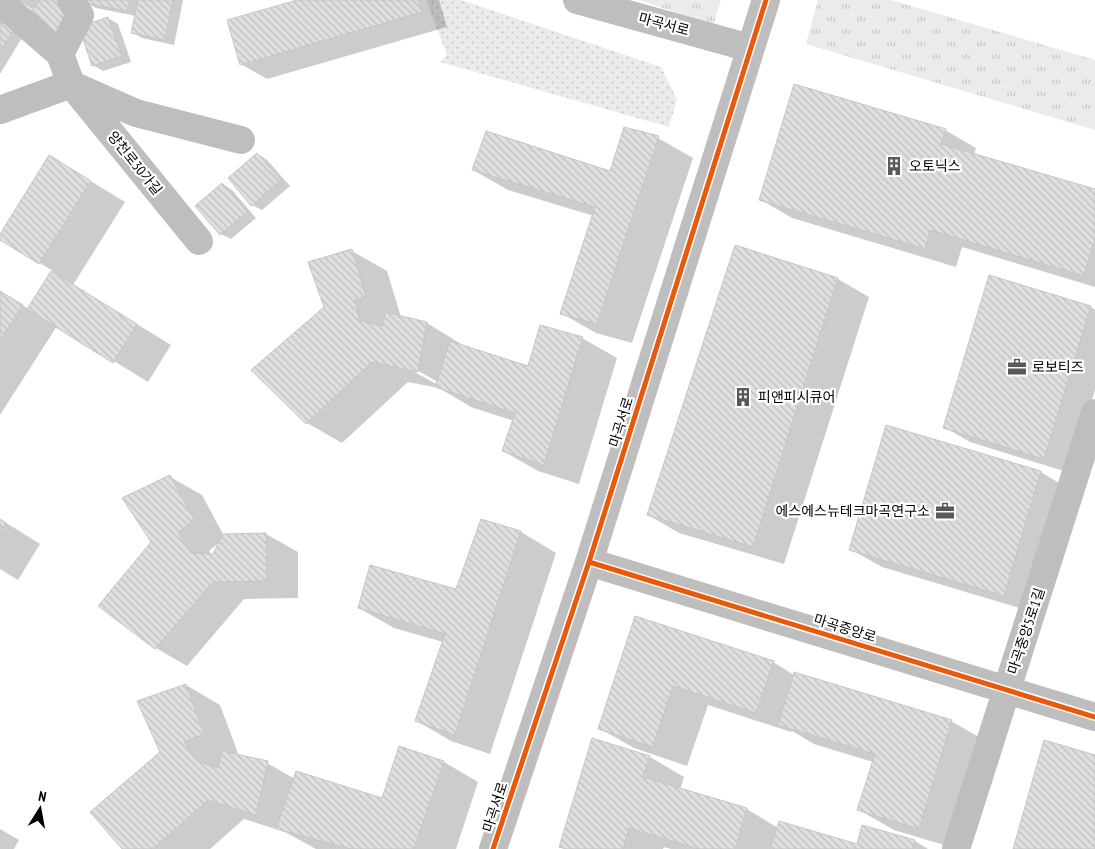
<svg xmlns="http://www.w3.org/2000/svg" width="1095" height="849" viewBox="0 0 1095 849" font-family="'PT Sans Narrow','Noto Sans KR',sans-serif">
<defs>
<pattern id="grass-tufts" width="24" height="20" patternUnits="userSpaceOnUse" patternTransform="scale(1.25)"><rect width="24" height="20" fill="#ebebeb"/><path d="M3 7l-1-3M5 7V3M7 7l1-3M15 17l-1-3M17 17v-4M19 17l1-3" fill="none" stroke="#c8c8c8"/></pattern>
<pattern id="park-dots" width="8" height="8" patternUnits="userSpaceOnUse" patternTransform="scale(1.25)"><rect width="8" height="8" fill="#ebebeb"/><path d="M2 2h.1M6 6h.1" fill="none" stroke="#c8c8c8" stroke-width="1.8" stroke-linecap="round"/></pattern>
<pattern id="building-back-hatch" width="6" height="6" patternUnits="userSpaceOnUse" patternTransform="scale(1.25)"><rect width="6" height="6" fill="#dfdfdf"/><path d="M-1 5l2 2M0 0l6 6M5-1l2 2" fill="none" stroke="#bebebe"/></pattern>
</defs>
<rect width="100%" height="100%" fill="#fff"/>
<path fill="url(#grass-tufts)" d="M 639,0 L 721,0 L 713,25 Z
M 818,0 L 891,0 L 1095,60 L 1095,130 L 806,44 Z"/>
<path fill="url(#park-dots)" d="M 426,0 L 461,0 L 661,67 L 677,99 L 669,127 L 440,62 L 447,55 Z"/>
<path fill="#0003" fill-rule="evenodd" d="M 18,0 L 67,0 L 81,27 L 108,18 L 118,24 L 131,62 L 103,71 L 93,65 L 81,28 L 33,10 Z
M 86,0 L 183,0 L 174,45 L 142,38 L 133,33 L 136,16 L 96,8 L 86,2 Z
M 302,0 L 439,0 L 447,27 L 267,79 L 241,64 Z
M 0,22 L 23,36 L 0,74 Z
M 945,130 L 976,148 L 974,155 L 1095,191 L 1095,287 L 962,247 L 956,267 L 792,218 L 761,200 Z
M 658,138 L 693,158 L 632,343 L 596,333 L 561,313 L 594,216 L 508,190 L 473,170 L 610,172 Z
M 258,154 L 267,160 L 290,186 L 262,210 L 252,205 Z
M 84,177 L 125,202 L 73,285 L 171,345 L 148,382 L 57,326 L 0,415 L 0,292 L 29,309 L 53,271 L 0,239 L 0,236 Z
M 223,184 L 232,190 L 256,218 L 231,239 L 221,234 Z
M 735,247 L 838,279 L 869,297 L 784,564 L 679,533 L 648,515 Z
M 352,251 L 387,271 L 401,317 L 427,323 L 461,344 L 461,346 L 529,367 L 582,338 L 617,358 L 579,484 L 538,471 L 503,451 L 514,421 L 471,407 L 439,388 L 408,382 L 342,443 L 307,423 L 253,370 L 325,307 ZM 413,368 L 438,382 L 438,385 L 411,370 Z
M 1091,307 L 1095,310 L 1095,390 L 1070,473 L 970,442 L 944,427 Z
M 887,427 L 1041,472 L 1072,491 L 1036,613 L 882,567 L 850,549 Z
M 170,477 L 202,495 L 224,536 L 266,534 L 298,552 L 298,598 L 244,599 L 187,666 L 156,648 L 100,606 L 153,542 ZM 221,541 L 214,556 L 212,556 L 209,551 Z
M 0,519 L 40,544 L 18,580 L 0,569 Z
M 482,521 L 521,532 L 556,553 L 490,754 L 451,741 L 417,721 L 443,642 L 394,628 L 359,608 L 457,591 Z
M 636,617 L 773,662 L 794,675 L 951,721 L 986,741 L 954,848 L 894,830 L 859,810 L 873,762 L 814,744 L 792,731 L 791,732 L 708,705 L 687,766 L 634,748 L 599,728 Z
M 186,685 L 220,705 L 238,753 L 234,755 L 267,763 L 295,779 L 383,800 L 400,748 L 444,762 L 478,782 L 456,849 L 316,849 L 285,832 L 244,819 L 210,849 L 123,849 Z
M 650,757 L 684,777 L 680,790 L 747,809 L 778,828 L 858,846 L 863,826 L 915,841 L 928,849 L 671,849 L 664,847 L 663,849 L 566,849 L 561,846 Z
M 0,829 L 19,840 L 14,849 L 0,849 Z"/>
<path fill="url(#building-back-hatch)" stroke="#c6c6c6" d="M 40,0 L 63,0 L 75,17 L 60,37 L 29,13 Z
M 85,0 L 129,0 L 127,11 L 84,3 Z
M 138,0 L 173,0 L 165,40 L 131,33 Z
M 297,0 L 418,0 L 422,12 L 240,65 L 227,20 Z
M 108,17 L 122,56 L 92,66 L 79,27 Z
M 0,21 L 14,29 L 0,52 Z
M 794,84 L 946,129 L 941,144 L 1095,189 L 1095,238 L 1084,276 L 930,230 L 925,249 L 759,200 Z
M 624,127 L 659,136 L 597,324 L 560,314 L 595,207 L 472,170 L 486,131 L 610,171 Z
M 257,153 L 281,180 L 251,206 L 228,178 Z
M 49,155 L 91,181 L 39,264 L 0,240 L 0,234 Z
M 222,183 L 247,212 L 220,235 L 195,206 Z
M 735,245 L 838,278 L 753,547 L 647,515 Z
M 352,249 L 366,296 L 355,300 L 360,321 L 383,326 L 385,312 L 427,322 L 418,372 L 372,362 L 306,424 L 251,370 L 324,307 L 308,262 Z
M 51,271 L 137,324 L 113,363 L 27,309 Z
M 989,275 L 1091,306 L 1044,459 L 943,428 Z
M 0,291 L 23,305 L 0,341 Z
M 540,325 L 583,337 L 544,465 L 502,451 L 515,413 L 435,387 L 450,341 L 528,366 Z
M 886,425 L 1041,471 L 1004,596 L 849,550 Z
M 170,475 L 194,520 L 178,533 L 191,553 L 213,554 L 223,534 L 266,533 L 267,581 L 213,582 L 155,649 L 98,606 L 151,542 L 122,498 Z
M 0,519 L 6,523 L 0,533 Z
M 481,519 L 521,531 L 455,735 L 415,721 L 445,634 L 358,608 L 370,565 L 456,589 Z
M 635,616 L 774,661 L 756,713 L 673,686 L 653,747 L 598,729 Z
M 794,672 L 952,720 L 919,829 L 857,810 L 875,754 L 778,725 Z
M 186,684 L 204,734 L 184,742 L 197,761 L 218,768 L 222,751 L 268,761 L 256,815 L 208,800 L 153,849 L 122,849 L 90,812 L 160,752 L 137,701 Z
M 592,738 L 650,756 L 643,777 L 747,808 L 735,849 L 699,849 L 629,828 L 623,849 L 566,849 L 559,847 Z
M 1044,740 L 1095,755 L 1095,849 L 1013,849 Z
M 399,746 L 444,761 L 414,849 L 352,849 L 276,829 L 296,771 L 382,798 Z
M 779,821 L 857,844 L 862,825 L 915,840 L 912,849 L 770,849 Z"/>
<g fill="none" stroke-linecap="round" stroke-linejoin="round">
<path stroke="#bebebe" stroke-width="28" d="M 577,0 L 750,48
M 0,2 L 60,54 L 71,84 L 199,241
M 60,54 L 80,15 L 71,0
M 77,87 L 136,113 L 241,140
M 0,110 L 71,84
M 589,562 L 1095,717
M 493,849 L 589,562 L 766,0
M 956,849 L 1095,413"/>
<g stroke="#fff" stroke-width="8">
<path id="cycleway" d="M 589,562 L 1095,717
M 493,849 L 589,562 L 766,0"/>
</g>
<use href="#cycleway" stroke="#e8590c" stroke-width="5"/>
</g>
<defs>
<g id="building-bare" transform="scale(1.5)"><path d="M-4-6H4V6H1V3H-1V6H-4ZM-2.5-4.3h1.7v1.8h-1.7ZM.8-4.3h1.7v1.8H.8ZM-2.5-1h1.7V.8h-1.7ZM.8-1h1.7V.8H.8Z" fill="#595959" stroke="#fff" stroke-width="2.5" paint-order="stroke"/></g>
<g id="office-bare" transform="scale(1.5)"><path d="M-6-3h4V-5.5h4V-3h4V5H-6ZM-1-4.5V-3h2v-1.5ZM-6 0V1H6V0Z" fill="#595959" stroke="#fff" stroke-width="2.5" paint-order="stroke"/></g>
</defs>
<g fill-rule="evenodd">
<use href="#building-bare" x="894" y="166"/>
<use href="#office-bare" x="1017" y="367"/>
<use href="#building-bare" x="743" y="397"/>
<use href="#office-bare" x="945" y="511"/>
</g>
<g text-anchor="middle" dominant-baseline="central" stroke-width="4.5" stroke-linejoin="round" paint-order="stroke">
<g font-size="14" fill="#000" stroke="#fff">
<text transform="translate(664 24) rotate(15)">마곡서로</text>
<text transform="translate(135 163) rotate(51)">양천로30가길</text>
<text transform="translate(621 422) rotate(-73)">마곡서로</text>
<text transform="translate(845 628) rotate(17)">마곡중앙로</text>
<text transform="translate(1026 631) rotate(-72)">마곡중앙5로1길</text>
<text transform="translate(495 807) rotate(-72)">마곡서로</text>
</g>
<g font-size="14" fill="#000" stroke="#fff" text-anchor="start">
<text x="909" y="166">오토닉스</text>
<text x="1032" y="367">로보티즈</text>
<text x="758" y="397">피앤피시큐어</text>
<text x="930" y="511" text-anchor="end">에스에스뉴테크마곡연구소</text>
</g>
</g>
<g transform="translate(40 809) rotate(11)" stroke="#ffffff" stroke-width="4" paint-order="stroke">
<path d="M0-4L9 19L0 12L-9 19Z" fill="#000000"/>
<text y="-8" font-size="14" font-weight="bold" text-anchor="middle" fill="#000000">N</text>
</g>
</svg>
